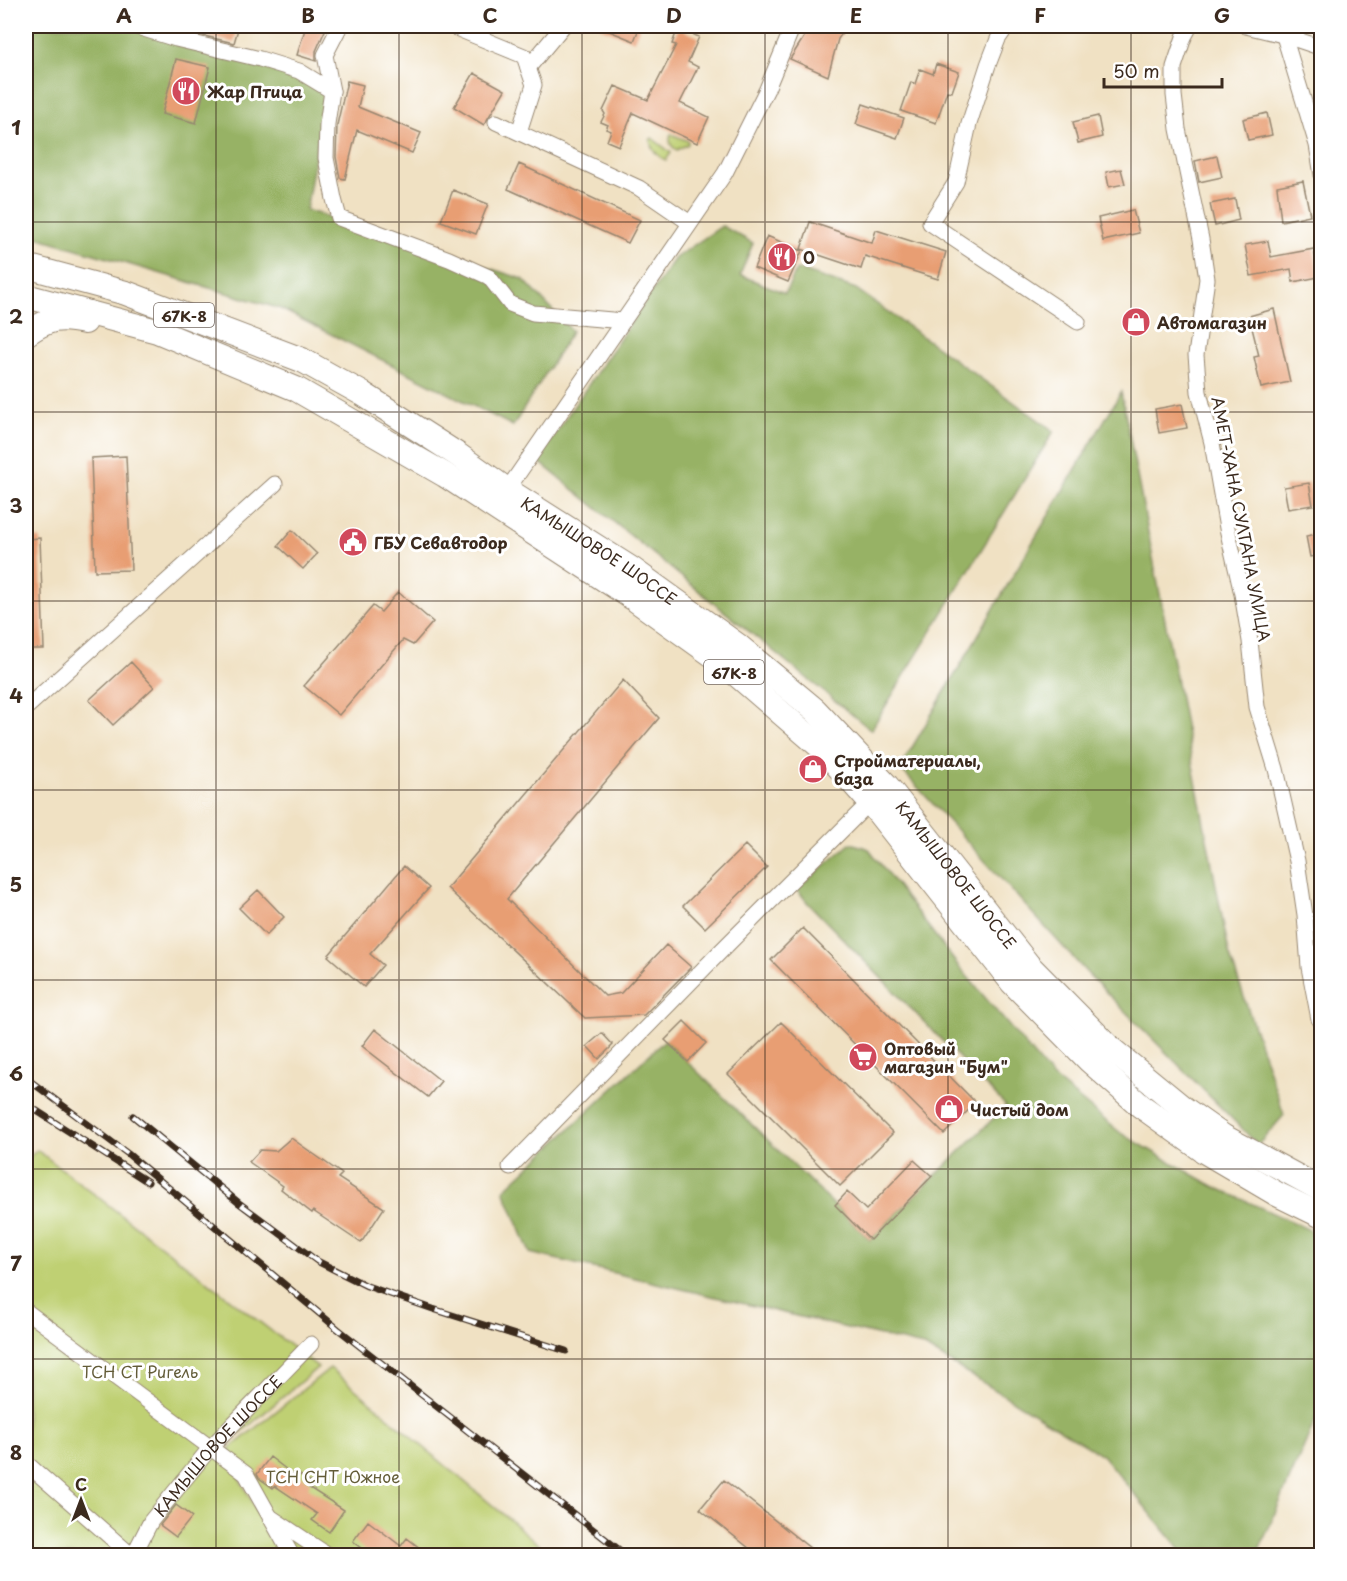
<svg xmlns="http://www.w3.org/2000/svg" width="1347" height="1581" viewBox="0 0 1347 1581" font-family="'Playpen Sans',sans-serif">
<rect width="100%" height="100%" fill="#fff"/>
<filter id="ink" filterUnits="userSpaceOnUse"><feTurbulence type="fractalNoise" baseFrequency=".0167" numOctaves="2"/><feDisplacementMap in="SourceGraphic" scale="12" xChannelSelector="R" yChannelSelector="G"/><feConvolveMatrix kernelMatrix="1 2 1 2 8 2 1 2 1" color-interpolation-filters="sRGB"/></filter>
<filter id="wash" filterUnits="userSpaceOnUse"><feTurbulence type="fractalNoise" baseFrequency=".008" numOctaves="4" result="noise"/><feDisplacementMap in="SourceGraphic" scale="24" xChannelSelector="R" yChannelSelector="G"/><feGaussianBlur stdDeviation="1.35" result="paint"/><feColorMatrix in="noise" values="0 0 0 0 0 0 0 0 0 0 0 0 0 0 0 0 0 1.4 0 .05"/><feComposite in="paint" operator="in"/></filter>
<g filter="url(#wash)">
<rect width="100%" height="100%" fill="#f0e1c3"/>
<path fill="#bfd073" stroke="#7d7d48" stroke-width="1.5" d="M 671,134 L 688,141 L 688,144 L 677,150 C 670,146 669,142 671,134 Z
M 652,138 L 671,153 L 666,160 C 658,157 651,149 650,140 Z
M 37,1150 L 318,1367 L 223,1448 L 281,1555 L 26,1555 L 26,1160 Z
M 330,1368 L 530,1537 L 551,1555 L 286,1555 L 228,1450 Z"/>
<path fill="#97b265" stroke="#696e42" stroke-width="1.5" d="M 26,26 L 134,26 L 327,87 L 306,210 L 523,279 L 572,331 L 513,426 L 281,309 L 26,234 Z
M 722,226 L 753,243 L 740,275 L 785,293 L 797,269 L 856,289 L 1054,431 L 871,730 L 537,460 L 675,258 Z
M 1121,392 L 1229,953 L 1284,1115 L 1258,1145 L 1087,973 L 900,768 Z
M 851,843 L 869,849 L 956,963 L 1052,1077 L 1122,1134 L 1213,1186 L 1310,1230 L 1321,1252 L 1321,1407 L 1257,1555 L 1185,1555 L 1102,1455 L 923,1346 L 530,1253 L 504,1190 L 665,1040 L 870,1240 L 1006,1106 L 807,902 L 797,889 Z"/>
<g id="blocks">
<path fill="#e89e73" d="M 172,26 L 226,26 L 238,29 L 234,43 L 179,30 L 172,27 Z
M 306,26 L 327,26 L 316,51 L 316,61 L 297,55 Z
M 597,26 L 640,26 L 634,41 Z
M 811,26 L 847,26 L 838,39 L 828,76 L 790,59 Z
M 678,28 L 699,37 L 688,62 L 698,67 L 680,103 L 709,117 L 697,143 L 633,113 L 619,146 L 607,141 L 611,131 L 606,129 L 608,125 L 601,122 L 605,114 L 603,111 L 615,86 L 648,100 L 676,45 L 672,44 Z
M 176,59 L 210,67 L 196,123 L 162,114 Z
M 936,64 L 959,72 L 952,92 L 947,91 L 936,123 L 901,111 L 911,82 L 915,84 L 920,69 L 933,74 Z
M 474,73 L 505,90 L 484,125 L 454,107 Z
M 347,81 L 363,85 L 358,107 L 421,133 L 412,153 L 357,130 L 345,179 L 340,178 L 336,157 L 337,125 Z
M 863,104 L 904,118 L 897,138 L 856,124 Z
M 1267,113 L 1272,135 L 1248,140 L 1243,119 Z
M 1098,116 L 1102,137 L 1078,143 L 1073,122 Z
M 1217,156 L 1222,177 L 1199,182 L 1195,161 Z
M 519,164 L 640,220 L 628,243 L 508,189 Z
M 1121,169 L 1125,184 L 1109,187 L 1106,172 Z
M 1303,181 L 1310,215 L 1281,221 L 1277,186 Z
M 453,190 L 488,204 L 476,234 L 441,221 Z
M 1235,199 L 1239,220 L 1215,226 L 1210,204 Z
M 1133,210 L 1139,233 L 1103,241 L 1098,218 Z
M 810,222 L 872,243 L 876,230 L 946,252 L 938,279 L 865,256 L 861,269 L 801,249 Z
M 767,236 L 802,251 L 788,282 L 754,268 Z
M 1268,241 L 1271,257 L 1314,249 L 1319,277 L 1293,282 L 1291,269 L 1251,276 L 1245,245 Z
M 1274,309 L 1290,382 L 1261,388 L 1254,357 L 1259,356 L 1249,316 Z
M 1182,404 L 1187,428 L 1159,433 L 1155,409 Z
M 126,456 L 131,570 L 95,571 L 91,458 Z
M 1309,483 L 1313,505 L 1288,509 L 1284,487 Z
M 292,530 L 317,554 L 303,569 L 278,546 Z
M 1322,533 L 1322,555 L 1310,557 L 1306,536 Z
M 40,538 L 44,649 L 26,649 L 26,539 Z
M 398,592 L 433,622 L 413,645 L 403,640 L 339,715 L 304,686 L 373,606 L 381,612 Z
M 131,662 L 154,687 L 113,725 L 89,700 Z
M 623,680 L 659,718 L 507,899 L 605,996 L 621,993 L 666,945 L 691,967 L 644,1015 L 585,1018 L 447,888 Z
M 745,845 L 767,867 L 705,928 L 683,906 Z
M 404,866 L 429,888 L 370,954 L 383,965 L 364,987 L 328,956 Z
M 258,890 L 284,917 L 266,935 L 239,908 Z
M 803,928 L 976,1103 L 944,1134 L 771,960 Z
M 684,1021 L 706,1043 L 688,1062 L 665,1040 Z
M 781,1022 L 893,1133 L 840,1186 L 728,1074 Z
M 375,1029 L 441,1081 L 428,1097 L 362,1046 Z
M 602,1033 L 613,1045 L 599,1059 L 587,1046 Z
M 291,1138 L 342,1174 L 338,1178 L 384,1208 L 361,1243 L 313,1211 L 312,1213 L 281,1189 L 283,1186 L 249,1162 L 260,1150 L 276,1151 Z
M 914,1160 L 932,1176 L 870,1240 L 835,1205 L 847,1192 L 866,1210 Z
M 270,1457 L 295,1476 L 297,1473 L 311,1482 L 308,1487 L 344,1510 L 329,1532 L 312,1520 L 317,1514 L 275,1486 L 273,1488 L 259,1478 L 257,1474 Z
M 724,1480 L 820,1556 L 759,1556 L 700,1509 Z
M 176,1505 L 192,1517 L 176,1537 L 160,1525 Z
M 368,1521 L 401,1546 L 407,1538 L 430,1556 L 372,1556 L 353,1541 Z"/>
</g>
</g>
<g filter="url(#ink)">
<use href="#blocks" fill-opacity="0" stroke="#968670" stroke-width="1.5"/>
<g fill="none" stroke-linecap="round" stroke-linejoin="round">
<g stroke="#968670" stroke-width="17">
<g id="street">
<path d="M 134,26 L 176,39 L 260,59 L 299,71 L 332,91"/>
<path d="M 340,26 L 325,55 L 332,91 L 327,124 L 326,158 L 334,199 L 339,218 L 449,259 L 489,277 L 510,304 L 533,313 L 623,321"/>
<path d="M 451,26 L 524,56 L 534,85 L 519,132"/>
<path d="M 1007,26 L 998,39 L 988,65 L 969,124 L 956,182 L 930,223 L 1078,322"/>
<path d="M 1190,26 L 1184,37 L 1174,67 L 1174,95 L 1178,129 L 1201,239 L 1207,279 L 1196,355 L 1199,392 L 1212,443 L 1227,528 L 1242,594 L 1250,641 L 1257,707 L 1276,769 L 1297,861 L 1305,915 L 1309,967 L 1319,1019 L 1322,1019"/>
<path d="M 1246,26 L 1283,35 L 1322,48"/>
<path d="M 1281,26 L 1317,145 L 1322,175"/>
<path d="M 528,68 L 563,26"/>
<path d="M 496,122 L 639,188 L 690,223"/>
<path d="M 507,490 L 725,173 L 767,89 L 793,26"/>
<path d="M 26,708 L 275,484"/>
<path d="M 510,1167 L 719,953 L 870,802"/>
<path d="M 26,1311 L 246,1474 L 292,1556"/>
<path d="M 26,1463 L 132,1556"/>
<path d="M 272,1518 L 329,1556"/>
<path id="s1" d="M 133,1556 L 151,1521 L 210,1448 L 311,1344"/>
</g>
</g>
<g stroke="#968670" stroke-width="26">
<g id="primary">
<path id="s2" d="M 26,266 L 126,293 L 302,360 L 363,394 L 458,455 L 507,490 L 633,570 L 737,645 L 815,710 L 887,786 L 1029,966 L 1111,1049 L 1183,1108 L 1224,1137 L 1322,1190"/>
<path d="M 26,296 L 157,331 L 296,389 L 445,475 L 633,598 L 721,661 L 823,749 L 870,802 L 1012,982 L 1090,1061 L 1141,1106 L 1204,1151 L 1277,1194 L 1322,1216"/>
<path d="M 26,334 C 48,319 58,316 85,322"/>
</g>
</g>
<use href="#street" stroke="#fff" stroke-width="15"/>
<use href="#primary" stroke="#fff" stroke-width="24"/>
<g stroke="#3b2a1e" stroke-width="7">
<path id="rail" d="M 26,1078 L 128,1154 L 338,1329 L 627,1556
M 26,1104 L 148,1182
M 133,1116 L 239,1203 L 317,1261 L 367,1286 L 433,1309 L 566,1351"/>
</g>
<use href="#rail" stroke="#fff" stroke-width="4.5" stroke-dasharray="14" stroke-linecap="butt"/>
</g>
</g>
<path fill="none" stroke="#3b2a1e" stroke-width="1.5" stroke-opacity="0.55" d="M 216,26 L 216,1556M 399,26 L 399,1556M 582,26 L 582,1556M 765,26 L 765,1556M 948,26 L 948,1556M 1131,26 L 1131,1556M 26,222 L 1322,222M 26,412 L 1322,412M 26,601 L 1322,601M 26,790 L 1322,790M 26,980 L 1322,980M 26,1169 L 1322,1169M 26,1359 L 1322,1359"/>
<defs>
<g id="restaurant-disc" transform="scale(1.5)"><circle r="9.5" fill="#d1495b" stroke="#fff"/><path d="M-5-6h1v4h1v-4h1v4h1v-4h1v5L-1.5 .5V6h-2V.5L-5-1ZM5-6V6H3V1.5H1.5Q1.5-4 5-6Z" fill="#fff"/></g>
<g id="shop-disc" transform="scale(1.5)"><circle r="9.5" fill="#d1495b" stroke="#fff"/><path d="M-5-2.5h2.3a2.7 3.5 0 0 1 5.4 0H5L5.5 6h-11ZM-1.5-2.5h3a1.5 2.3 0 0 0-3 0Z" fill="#fff"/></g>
<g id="civic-disc" transform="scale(1.5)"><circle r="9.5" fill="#d1495b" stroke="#fff"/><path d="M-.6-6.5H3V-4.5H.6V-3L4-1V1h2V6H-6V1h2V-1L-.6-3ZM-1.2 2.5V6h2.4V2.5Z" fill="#fff"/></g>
<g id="supermarket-disc" transform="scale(1.5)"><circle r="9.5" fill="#d1495b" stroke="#fff"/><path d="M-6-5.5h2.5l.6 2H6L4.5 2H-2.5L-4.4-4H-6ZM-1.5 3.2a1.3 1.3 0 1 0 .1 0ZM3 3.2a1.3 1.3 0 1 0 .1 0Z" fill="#fff"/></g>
</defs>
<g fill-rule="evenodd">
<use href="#restaurant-disc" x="186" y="91"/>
<use href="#restaurant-disc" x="782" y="257"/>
<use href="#shop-disc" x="1136" y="322"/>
<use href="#civic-disc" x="353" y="542"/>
<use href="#shop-disc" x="813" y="769"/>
<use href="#supermarket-disc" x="863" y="1057"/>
<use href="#shop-disc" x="949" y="1109"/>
</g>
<g text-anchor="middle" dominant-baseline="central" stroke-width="6" stroke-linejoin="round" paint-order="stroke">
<g fill="#fff" stroke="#766a62" stroke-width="1.5">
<rect x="154" y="303" width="60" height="24" rx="4.5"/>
<rect x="704" y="660" width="60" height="24" rx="4.5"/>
</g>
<g font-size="15" font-weight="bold" fill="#3b2a1e">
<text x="184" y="315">67К-8</text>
<text x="734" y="672">67К-8</text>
</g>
<g font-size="16" font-weight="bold" fill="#3b2a1e" stroke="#fff" text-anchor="start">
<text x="207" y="91">Жар Птица</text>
<text x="803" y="257">0</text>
<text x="1157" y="322">Автомагазин</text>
<text x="374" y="542">ГБУ Севавтодор</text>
<text x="834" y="760">Стройматериалы,<tspan x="834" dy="18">база</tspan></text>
<text x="884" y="1048">Оптовый<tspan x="884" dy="18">магазин "Бум"</tspan></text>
<text x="970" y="1109">Чистый дом</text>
</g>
<g font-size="16" fill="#3b2a1e" stroke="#fff">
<text transform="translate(1242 519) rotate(79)">АМЕТ-ХАНА СУЛТАНА УЛИЦА</text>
<text stroke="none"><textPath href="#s2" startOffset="645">КАМЫШОВОЕ ШОССЕ</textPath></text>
<text stroke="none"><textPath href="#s2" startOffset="1131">КАМЫШОВОЕ ШОССЕ</textPath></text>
<text stroke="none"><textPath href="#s1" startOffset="140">КАМЫШОВОЕ ШОССЕ</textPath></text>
</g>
<g font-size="16" fill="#635c38" stroke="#fff">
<text x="140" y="1371">ТСН СТ Ригель</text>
<text x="333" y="1476">ТСН СНТ Южное</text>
</g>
</g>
<rect width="1347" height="1581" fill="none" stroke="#fff" stroke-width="66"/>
<g transform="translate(81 1500)" stroke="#ffffff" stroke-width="4.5" paint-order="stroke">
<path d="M0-4.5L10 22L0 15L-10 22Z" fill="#3b2a1e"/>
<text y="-9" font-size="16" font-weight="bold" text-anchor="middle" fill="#3b2a1e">С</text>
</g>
<path d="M1104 78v9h118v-9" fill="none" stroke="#3b2a1e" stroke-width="3"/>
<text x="1113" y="78" font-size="18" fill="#3b2a1e" stroke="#ffffff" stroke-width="4.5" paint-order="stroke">50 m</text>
<rect x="33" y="33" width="1281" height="1515" fill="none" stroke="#3b2a1e" stroke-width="2"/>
<g font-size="20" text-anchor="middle" font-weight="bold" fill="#3b2a1e">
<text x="124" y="23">A</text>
<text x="308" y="23">B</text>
<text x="490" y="23">C</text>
<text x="674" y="23">D</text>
<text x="856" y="23">E</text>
<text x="1040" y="23">F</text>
<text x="1222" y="23">G</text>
<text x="16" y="135">1</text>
<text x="16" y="324">2</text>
<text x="16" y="513">3</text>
<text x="16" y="703">4</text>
<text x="16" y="892">5</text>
<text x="16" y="1081">6</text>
<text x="16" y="1271">7</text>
<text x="16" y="1460">8</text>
</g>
</svg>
